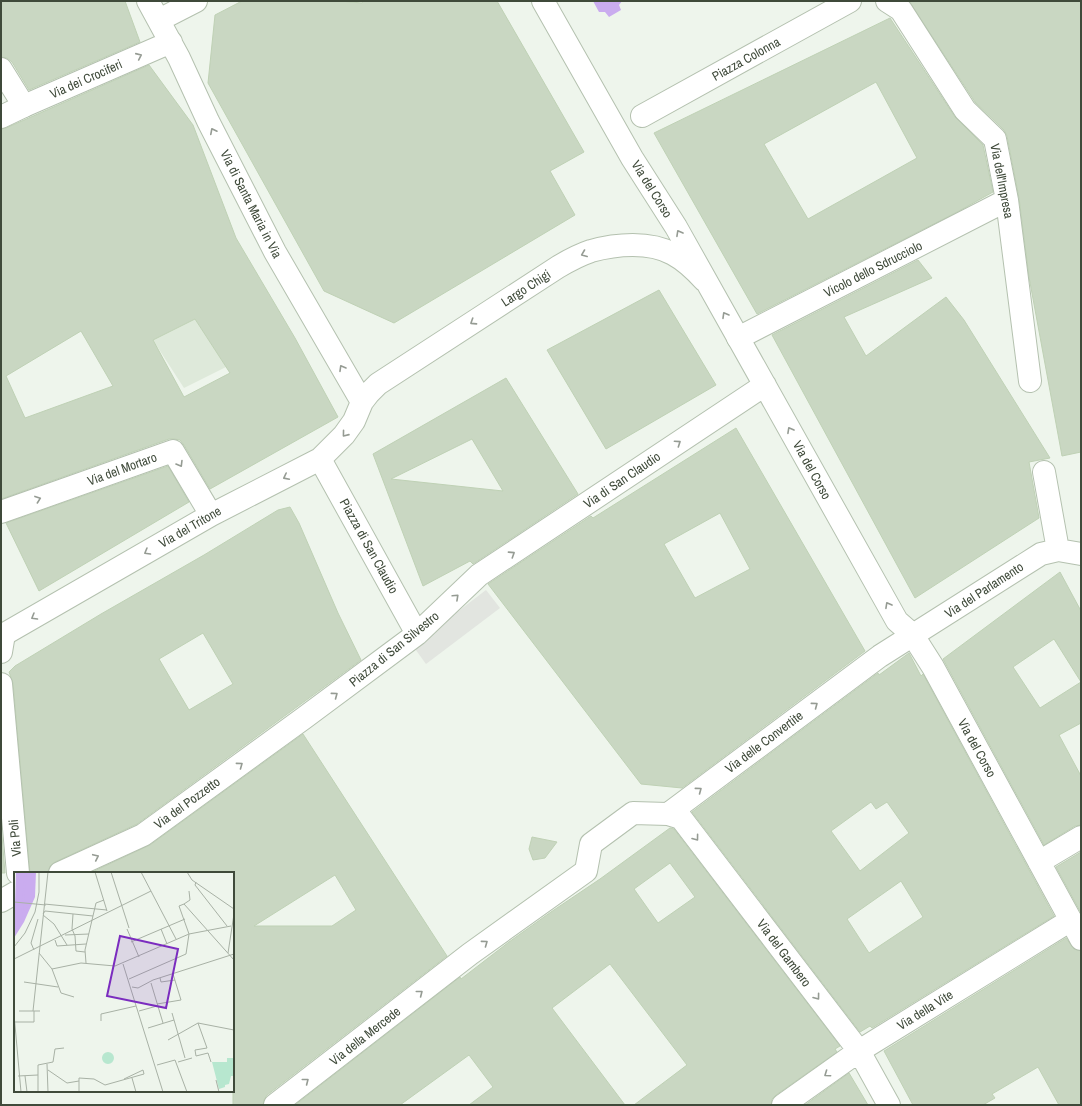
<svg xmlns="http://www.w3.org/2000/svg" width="1082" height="1106" viewBox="0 0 1082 1106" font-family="'Archivo Narrow',sans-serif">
<rect width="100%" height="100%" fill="#eef5ec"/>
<path fill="#dee9da" d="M 195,319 L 226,367 L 184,388 L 153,340 Z"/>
<path fill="#e2e5e0" d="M 486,590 L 500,608 L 426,664 L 413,646 Z"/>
<path fill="#caacef" d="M 593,1 L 622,1 L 619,5 L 621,10 L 609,17 L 605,12 L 599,12 Z"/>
<path fill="#c9d7c2" stroke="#bfd1b5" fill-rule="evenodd" d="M 1,1 L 125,1 L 140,42 L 29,90 L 12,62 L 7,58 L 1,57 Z
M 242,1 L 340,1 L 362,3 L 363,1 L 497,1 L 584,152 L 550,171 L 575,215 L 394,323 L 324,291 L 208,83 L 215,15 Z
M 909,1 L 1081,1 L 1081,452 L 1062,456 L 1029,277 L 1019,198 L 1007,136 L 1004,130 L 975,102 Z
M 890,18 L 955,117 L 983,145 L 993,192 L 959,211 L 757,314 L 654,133 ZM 876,82 L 917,158 L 808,219 L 764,144 Z
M 149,65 L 193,125 L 236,238 L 295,338 L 338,417 L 210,489 L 184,445 L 180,440 L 174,439 L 169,439 L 1,499 L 1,129 L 6,128 ZM 195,319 L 230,373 L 184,397 L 153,340 ZM 81,331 L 113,386 L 25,418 L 6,376 Z
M 918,260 L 932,278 L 844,317 L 866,356 L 946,297 L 964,320 L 1050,458 L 1029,462 L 1039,518 L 915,598 L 772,335 Z
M 659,290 L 716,385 L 606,449 L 547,350 Z
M 506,378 L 578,494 L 473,564 L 470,561 L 423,586 L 373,454 ZM 472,439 L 503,491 L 391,479 Z
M 736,428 L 865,651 L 682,788 L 641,784 L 488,584 L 591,516 L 593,518 ZM 720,513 L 750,569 L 695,598 L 664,544 Z
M 168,466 L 189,502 L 39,591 L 6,523 Z
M 290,507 L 299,523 L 338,613 L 361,660 L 137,824 L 55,862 L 50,866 L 48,873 L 30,873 L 13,683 L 9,672 L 15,666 L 101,614 L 204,555 L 278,510 ZM 203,633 L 233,684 L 189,710 L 159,659 Z
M 1060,572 L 1081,611 L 1081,682 L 1054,639 L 1013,667 L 1040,708 L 1081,682 L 1081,723 L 1059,735 L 1081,776 L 1081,825 L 1075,826 L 1044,845 L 943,659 Z
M 909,653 L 921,676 L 923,674 L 1054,916 L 872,1028 L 870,1026 L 860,1032 L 692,812 L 878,673 L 879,675 ZM 871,802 L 876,809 L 887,802 L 909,833 L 860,871 L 831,831 ZM 901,881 L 923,917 L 869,953 L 847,919 Z
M 303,734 L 447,956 L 267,1095 L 264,1100 L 263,1105 L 233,1105 L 233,873 L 90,873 L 150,845 ZM 335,875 L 356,910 L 332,926 L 254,926 Z
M 1,824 L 5,873 L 1,873 Z
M 670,828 L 674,829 L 840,1046 L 835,1049 L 837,1052 L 776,1095 L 772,1099 L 771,1105 L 634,1105 L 687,1065 L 610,964 L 552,1008 L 625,1105 L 469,1105 L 493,1087 L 469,1055 L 400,1105 L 295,1105 L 460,977 L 461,979 L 509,942 L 551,912 L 600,879 ZM 670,863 L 695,897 L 658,923 L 634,889 Z
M 532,837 L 557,842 L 545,858 L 533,860 L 529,849 Z
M 1081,852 L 1081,913 L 1056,867 Z
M 1066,938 L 1074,949 L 1081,951 L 1081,1105 L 1059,1105 L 1038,1067 L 992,1094 L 995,1098 L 983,1105 L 913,1105 L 884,1051 Z
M 849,1073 L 868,1105 L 805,1105 Z"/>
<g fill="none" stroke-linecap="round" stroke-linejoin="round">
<g stroke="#b4c1af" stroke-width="24">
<path id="pedestrian" d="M 887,1 L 901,10 L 965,110 L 995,139 L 1007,200 L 1030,381
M 1,69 L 24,106
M 642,116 L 850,1
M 738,338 L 1007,200
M 912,634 L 933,667 L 1081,939
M 1,652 L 4,634
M 1,684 L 18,873
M 1039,862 L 1081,837
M 859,1051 L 1071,920"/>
</g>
<g stroke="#b4c1af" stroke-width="24">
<path id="minor" d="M 148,1 L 179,58 L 208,121 L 275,252 L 362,402
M 543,1 L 632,158 L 676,227 L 897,621 L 912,634
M 159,20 L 196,1
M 1,117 L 24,106 L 171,42
M 320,459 L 417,634
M 1044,472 L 1058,550
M 1,512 L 173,451 L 211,515
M 1,636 L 211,515 L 320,459 L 344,435 L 354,421 L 362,402 L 369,393 L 378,384 L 558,267 C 568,261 579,255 591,251 C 616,244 650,241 673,254 C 686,261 695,270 704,280
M 668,814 L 880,656 L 1041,554 L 1058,550 L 1081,554
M 60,873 L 143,835 L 304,718 L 417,634 L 479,575 L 765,385
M 1,901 L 15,893
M 275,1105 L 470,954 L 586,871 L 591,844 L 633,813 L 668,814 L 681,818 L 859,1051 L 889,1105
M 783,1105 L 859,1051"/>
</g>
<use href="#pedestrian" stroke="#fff" stroke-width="22"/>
<use href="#minor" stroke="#fff" stroke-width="22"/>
</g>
<defs><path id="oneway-chevron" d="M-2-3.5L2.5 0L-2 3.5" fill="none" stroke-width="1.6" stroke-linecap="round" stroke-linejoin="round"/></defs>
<g stroke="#959b93">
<use href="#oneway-chevron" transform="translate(139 56) rotate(-24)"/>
<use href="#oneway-chevron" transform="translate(213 131) rotate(-117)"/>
<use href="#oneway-chevron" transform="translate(679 233) rotate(-119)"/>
<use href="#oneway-chevron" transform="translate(584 254) rotate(158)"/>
<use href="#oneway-chevron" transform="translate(725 315) rotate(-120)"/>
<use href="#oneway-chevron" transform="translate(473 322) rotate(147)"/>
<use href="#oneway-chevron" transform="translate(342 368) rotate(-120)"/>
<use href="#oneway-chevron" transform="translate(790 430) rotate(-119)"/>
<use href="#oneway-chevron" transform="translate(345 434) rotate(129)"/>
<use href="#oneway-chevron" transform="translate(678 443) rotate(-34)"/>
<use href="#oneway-chevron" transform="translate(180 464) rotate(59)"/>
<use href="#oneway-chevron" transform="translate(286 477) rotate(153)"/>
<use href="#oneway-chevron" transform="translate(38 499) rotate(-20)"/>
<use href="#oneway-chevron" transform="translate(147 552) rotate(150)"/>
<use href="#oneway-chevron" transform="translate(512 554) rotate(-33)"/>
<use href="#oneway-chevron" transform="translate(456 597) rotate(-43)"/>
<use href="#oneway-chevron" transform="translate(888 605) rotate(-119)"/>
<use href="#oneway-chevron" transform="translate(34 617) rotate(150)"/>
<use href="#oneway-chevron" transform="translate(335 695) rotate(-37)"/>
<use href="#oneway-chevron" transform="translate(815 705) rotate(-37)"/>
<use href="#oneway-chevron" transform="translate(240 765) rotate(-36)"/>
<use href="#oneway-chevron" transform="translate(699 790) rotate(-37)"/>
<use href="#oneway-chevron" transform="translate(696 838) rotate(53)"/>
<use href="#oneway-chevron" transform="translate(96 857) rotate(-25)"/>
<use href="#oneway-chevron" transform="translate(485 943) rotate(-36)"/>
<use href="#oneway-chevron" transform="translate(420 993) rotate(-38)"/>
<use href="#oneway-chevron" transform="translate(817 997) rotate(53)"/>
<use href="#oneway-chevron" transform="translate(827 1074) rotate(145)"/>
<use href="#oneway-chevron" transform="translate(306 1081) rotate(-38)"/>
</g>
<g text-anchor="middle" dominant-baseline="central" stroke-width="3.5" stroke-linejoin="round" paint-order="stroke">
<g font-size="13" fill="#3f4a3a" stroke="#fff">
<text transform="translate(746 59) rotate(-29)">Piazza Colonna</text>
<text transform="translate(86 79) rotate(-24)">Via dei Crociferi</text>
<text transform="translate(1002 181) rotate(79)">Via dell'Impresa</text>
<text transform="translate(652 189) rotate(58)">Via del Corso</text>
<text transform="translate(251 204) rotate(63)">Via di Santa Maria in Via</text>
<text transform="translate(873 269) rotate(-27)">Vicolo dello Sdrucciolo</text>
<text transform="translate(526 288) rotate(-33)">Largo Chigi</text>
<text transform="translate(122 469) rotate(-20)">Via del Mortaro</text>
<text transform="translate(812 470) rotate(61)">Via del Corso</text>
<text transform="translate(622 480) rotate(-34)">Via di San Claudio</text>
<text transform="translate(190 527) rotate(-30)">Via del Tritone</text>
<text transform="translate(369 546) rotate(61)">Piazza di San Claudio</text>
<text transform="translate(984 590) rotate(-33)">Via del Parlamento</text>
<text transform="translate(394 649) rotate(-39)">Piazza di San Silvestro</text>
<text transform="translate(764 742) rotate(-37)">Via delle Convertite</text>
<text transform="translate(977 748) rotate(61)">Via del Corso</text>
<text transform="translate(187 803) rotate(-36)">Via del Pozzetto</text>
<text transform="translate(15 838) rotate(-95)">Via Poli</text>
<text transform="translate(784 953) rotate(53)">Via del Gambero</text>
<text transform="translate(925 1010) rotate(-32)">Via della Vite</text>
<text transform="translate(365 1036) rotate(-38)">Via della Mercede</text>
</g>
</g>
<g transform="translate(14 872)">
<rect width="220" height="220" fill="#eef5ec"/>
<path d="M88 186a6 6 0 1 1 12 0a6 6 0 1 1-12 0ZM 213,186 L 220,186 L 220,204 L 217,204 L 215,212 L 211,213 L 211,215 L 205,217 L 198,190 L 213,190 Z" fill="#b7e7cf"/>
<path d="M 2,0 L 22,0 L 21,25 L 10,50 L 0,66 Z" fill="#caacef"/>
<path fill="none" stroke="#caacef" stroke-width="2" d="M 9,29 L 12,0M 0,51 L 10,44 L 8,33"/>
<path fill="none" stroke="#a8b1a5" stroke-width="1" d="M 81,0 L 93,39M 97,0 L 115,56M 127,0 L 162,67M 173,0 L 178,8 L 220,37M 182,10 L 181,13 L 213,54M 0,30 L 32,33M 30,32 L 93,38M 170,32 L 176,28 L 175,19M 29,42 L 31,39 L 79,44M 59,42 L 58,57 L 61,64 L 62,79 L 71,80M 29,43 L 40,52 L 53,73M 113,57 L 125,85M 147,57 L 153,72M 51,63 L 75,62M 41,68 L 43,74 L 72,72M 117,70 L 171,47M 0,75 L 11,61 L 21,40 L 25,20 L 25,0M 20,78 L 17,71 L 24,47M 25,81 L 38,97 L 47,121 L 60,125M 214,81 L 220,42M 0,87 L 137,19M 72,91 L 71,78 L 82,31 L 90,28M 109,92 L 149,220M 38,97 L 67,91 L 101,94 L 175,62 L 217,54M 146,106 L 147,110 L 161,108M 115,107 L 172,82 L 175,62 L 165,34 L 170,32 L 220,88M 10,110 L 44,115M 137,111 L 149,151M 118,115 L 124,116 L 139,108 L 220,82M 143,132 L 167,128 L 159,102M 5,139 L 26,139M 19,139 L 34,0M 125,139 L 143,134M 158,141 L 171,186M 0,142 L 7,220M 87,149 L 87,142 L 122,134M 1,150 L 20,150 L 20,139M 184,151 L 193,176 L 181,178 L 182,184 L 194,181 L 197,190M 184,151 L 220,158M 134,156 L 160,148M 154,168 L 184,151M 39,190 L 41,177 L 50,176M 164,190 L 178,186M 33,192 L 34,220M 143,193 L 161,188 L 173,220M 34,198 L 53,211 L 65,209M 4,204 L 24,203M 11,204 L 13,220M 118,206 L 122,220M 110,207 L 129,198M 202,208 L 205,220M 24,220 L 24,193 L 39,190M 65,220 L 65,206 L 80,207 L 91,213 L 130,202 L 129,198"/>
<path fill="#7b2cbf" fill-opacity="0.15" stroke="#7b2cbf" stroke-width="2" d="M 106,64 L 164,77 L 152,136 L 93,124 Z"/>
<rect width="220" height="220" fill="none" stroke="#3f4a3a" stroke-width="2"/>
</g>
<rect width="1082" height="1106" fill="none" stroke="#3f4a3a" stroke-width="4"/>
</svg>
